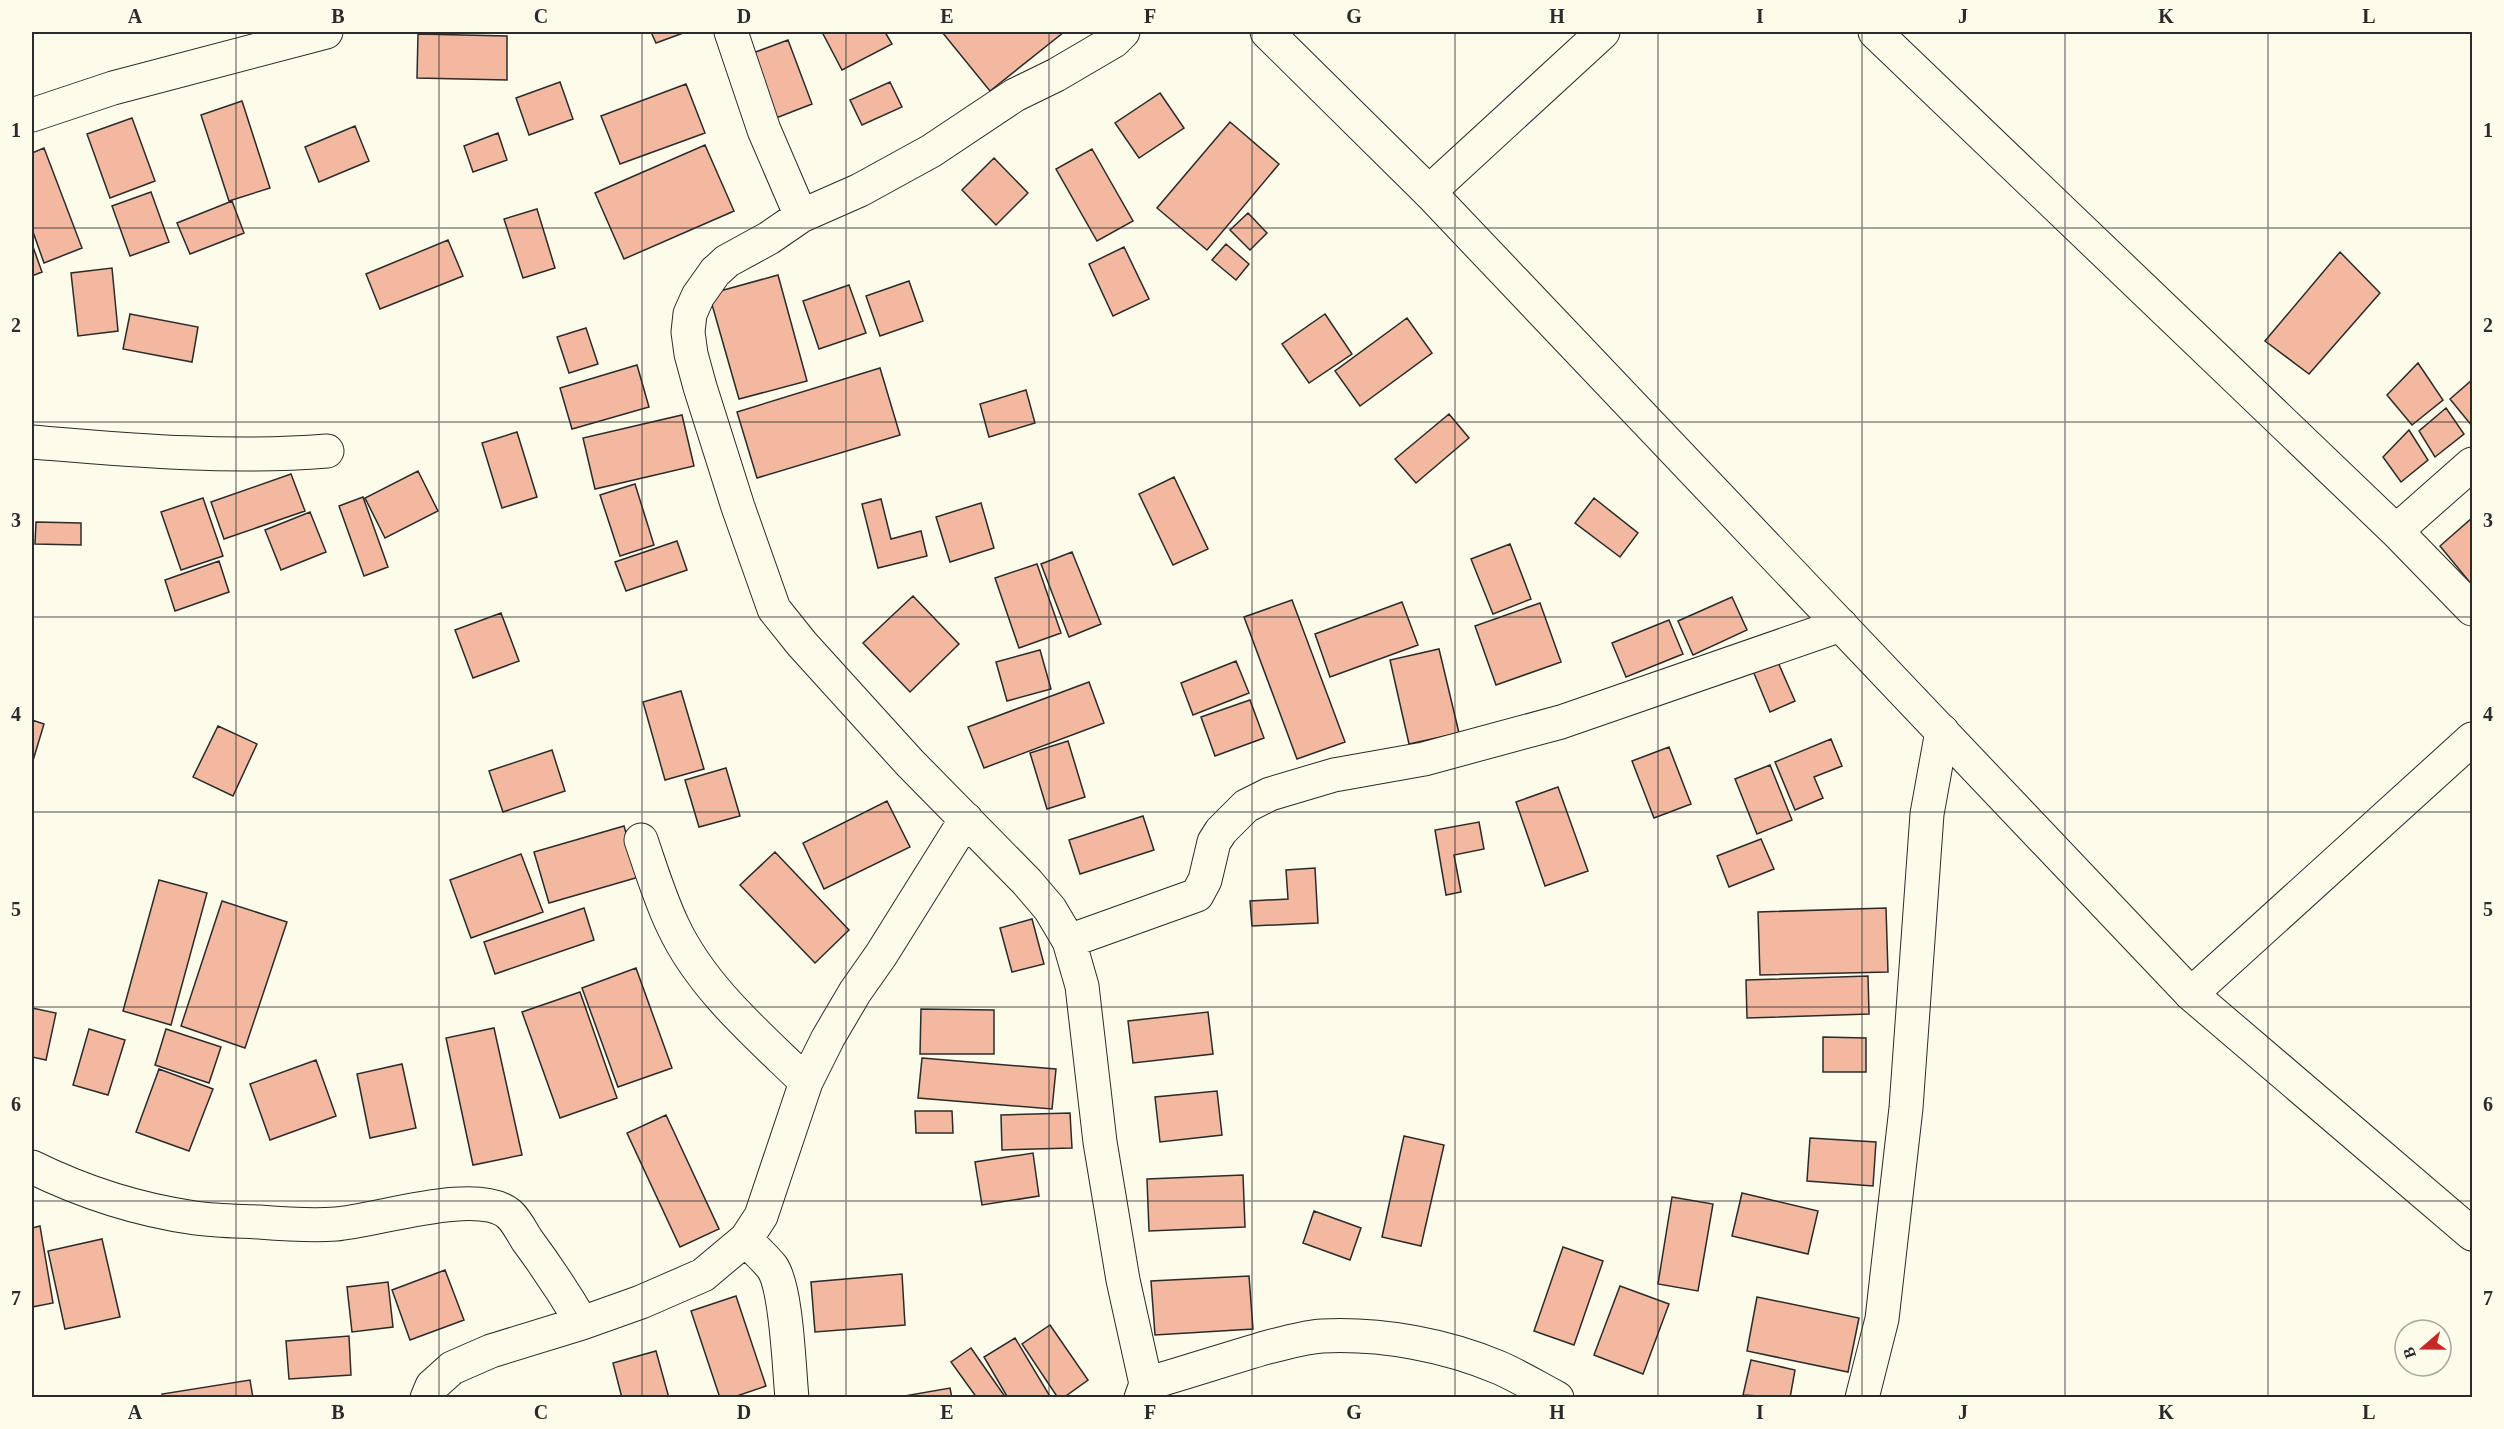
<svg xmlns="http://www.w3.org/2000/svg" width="2504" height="1429" viewBox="0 0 2504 1429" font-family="Georgia,serif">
<rect width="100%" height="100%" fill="#fdfbea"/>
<path fill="#f2b8a0" stroke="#2b2b2b" stroke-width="1.5" d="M 651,32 L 686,32 L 656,43 Z
M 822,32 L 885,32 L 892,44 L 842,70 Z
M 942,32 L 1064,32 L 990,91 Z
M 418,34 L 507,36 L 507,80 L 417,78 Z
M 788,40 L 812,104 L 776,118 L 753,53 Z
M 560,82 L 573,119 L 529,135 L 516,98 Z
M 890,82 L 902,107 L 862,125 L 850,100 Z
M 686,84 L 705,133 L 620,164 L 601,116 Z
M 1160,93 L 1184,128 L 1139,158 L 1115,123 Z
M 242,101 L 270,188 L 229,201 L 201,115 Z
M 132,118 L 155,181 L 110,198 L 87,134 Z
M 1230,122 L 1279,164 L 1207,250 L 1157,208 Z
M 355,126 L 369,161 L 319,182 L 305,147 Z
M 498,133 L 507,160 L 473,172 L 464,146 Z
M 705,145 L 734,211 L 624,259 L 595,193 Z
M 44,148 L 82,248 L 44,263 L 32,229 L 32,153 Z
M 1092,149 L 1133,221 L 1097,241 L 1056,169 Z
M 994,158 L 1028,193 L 996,225 L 962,190 Z
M 151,192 L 169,242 L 130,256 L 112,206 Z
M 232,201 L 244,233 L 190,254 L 177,223 Z
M 537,209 L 555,268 L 523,278 L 504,219 Z
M 1248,213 L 1267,233 L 1250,250 L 1230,230 Z
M 448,240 L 463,276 L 380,309 L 366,274 Z
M 32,244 L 42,272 L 32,276 Z
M 1226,244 L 1249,264 L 1236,280 L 1212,260 Z
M 1124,247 L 1149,299 L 1113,316 L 1089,264 Z
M 2340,252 L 2380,293 L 2309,374 L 2265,341 Z
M 112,268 L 118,331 L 78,336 L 71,273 Z
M 778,275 L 807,381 L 739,399 L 709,294 Z
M 909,281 L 923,321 L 880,336 L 866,296 Z
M 849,285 L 866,333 L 819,349 L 803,301 Z
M 130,314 L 198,327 L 192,362 L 123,349 Z
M 1325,314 L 1352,354 L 1309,383 L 1282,344 Z
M 1407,318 L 1432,353 L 1360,406 L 1335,371 Z
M 586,328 L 598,364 L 569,373 L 557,337 Z
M 2418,363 L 2443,400 L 2412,425 L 2387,395 Z
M 637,365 L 649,407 L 572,429 L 560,388 Z
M 880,368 L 900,435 L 757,478 L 737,412 Z
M 2472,380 L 2472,426 L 2450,399 Z
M 1026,390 L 1035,423 L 989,437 L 980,404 Z
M 2446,408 L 2464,434 L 2435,457 L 2419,431 Z
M 1449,414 L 1469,438 L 1416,483 L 1395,459 Z
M 682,415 L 694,466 L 595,489 L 583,438 Z
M 2409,430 L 2428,460 L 2401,482 L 2383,457 Z
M 517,432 L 537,497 L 502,508 L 482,443 Z
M 418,471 L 438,511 L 385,538 L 365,498 Z
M 291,474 L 305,511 L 224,539 L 211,502 Z
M 1174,477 L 1208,549 L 1173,565 L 1139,494 Z
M 635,484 L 654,545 L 620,556 L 600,495 Z
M 363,497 L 388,567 L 364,576 L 339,506 Z
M 203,498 L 223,556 L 181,570 L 161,512 Z
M 1594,498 L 1638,533 L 1620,557 L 1575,523 Z
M 881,499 L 891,539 L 921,531 L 927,556 L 878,568 L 862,504 Z
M 981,503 L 994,548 L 950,562 L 936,517 Z
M 310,512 L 326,552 L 281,570 L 265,530 Z
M 2472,518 L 2472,585 L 2440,546 Z
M 36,522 L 81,523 L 81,545 L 35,544 Z
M 677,541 L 687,570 L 626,591 L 615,562 Z
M 1510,544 L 1531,599 L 1493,614 L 1471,559 Z
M 1072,552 L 1101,624 L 1069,637 L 1041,564 Z
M 219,561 L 229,592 L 175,611 L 165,580 Z
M 1037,564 L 1061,633 L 1019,648 L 995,578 Z
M 913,596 L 959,644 L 910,692 L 863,643 Z
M 1732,597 L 1747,630 L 1693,655 L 1678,621 Z
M 1292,600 L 1345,742 L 1297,759 L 1244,617 Z
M 1402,602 L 1418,645 L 1330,677 L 1315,634 Z
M 1540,603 L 1561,662 L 1496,685 L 1475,626 Z
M 501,613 L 519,661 L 473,678 L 455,630 Z
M 1669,620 L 1683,654 L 1626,677 L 1612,643 Z
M 1439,649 L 1459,733 L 1409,744 L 1390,660 Z
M 1040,650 L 1051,689 L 1007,701 L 996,662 Z
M 1777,660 L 1795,701 L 1770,712 L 1753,671 Z
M 1236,661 L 1249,693 L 1193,715 L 1181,683 Z
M 1089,682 L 1104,723 L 984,768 L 968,727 Z
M 681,691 L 704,769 L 665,780 L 643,702 Z
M 1250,700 L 1264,738 L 1215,756 L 1201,717 Z
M 32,720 L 44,724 L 32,764 Z
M 218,726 L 257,744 L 233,796 L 193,777 Z
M 1831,739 L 1842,766 L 1814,777 L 1823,798 L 1795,810 L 1775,762 Z
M 1068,741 L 1085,797 L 1047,809 L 1030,753 Z
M 1669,747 L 1691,804 L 1654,818 L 1632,761 Z
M 552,750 L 565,791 L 503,812 L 489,771 Z
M 1770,765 L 1792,820 L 1757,834 L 1735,779 Z
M 726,768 L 740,816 L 699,827 L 685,780 Z
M 1558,787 L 1588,871 L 1545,886 L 1516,802 Z
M 887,801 L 910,847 L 824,889 L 803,843 Z
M 1143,816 L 1154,850 L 1080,874 L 1069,840 Z
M 1479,822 L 1484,849 L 1454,855 L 1461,892 L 1446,895 L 1435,830 Z
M 624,826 L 639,877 L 549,903 L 534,852 Z
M 1761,839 L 1774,869 L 1729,887 L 1717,856 Z
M 775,852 L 849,930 L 815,963 L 740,885 Z
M 521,854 L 543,912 L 471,938 L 450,880 Z
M 1315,868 L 1318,923 L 1252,926 L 1250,901 L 1288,899 L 1286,870 Z
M 159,880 L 207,893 L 171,1025 L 123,1011 Z
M 222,901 L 287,922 L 245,1048 L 181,1026 Z
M 584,908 L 594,940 L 495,974 L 484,942 Z
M 1886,908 L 1888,972 L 1760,975 L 1758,912 Z
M 1032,919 L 1044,964 L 1012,972 L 1000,928 Z
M 636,968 L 672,1068 L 618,1087 L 582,988 Z
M 1868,976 L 1869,1014 L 1747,1018 L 1746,980 Z
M 580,992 L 617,1098 L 560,1118 L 522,1012 Z
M 32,1008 L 56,1013 L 46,1060 L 32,1057 Z
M 921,1009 L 994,1010 L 994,1054 L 920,1054 Z
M 1208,1012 L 1213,1054 L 1133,1063 L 1128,1021 Z
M 494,1028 L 522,1155 L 473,1165 L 446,1038 Z
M 89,1029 L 125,1040 L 108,1095 L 73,1085 Z
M 166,1029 L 221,1047 L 209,1083 L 155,1065 Z
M 1823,1037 L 1866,1038 L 1866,1072 L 1823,1072 Z
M 922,1058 L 1056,1069 L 1052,1109 L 918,1098 Z
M 316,1060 L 336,1116 L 270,1140 L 250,1084 Z
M 402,1064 L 416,1128 L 370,1138 L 357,1074 Z
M 159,1069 L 213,1089 L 189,1151 L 136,1132 Z
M 1217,1091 L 1222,1135 L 1160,1142 L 1155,1097 Z
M 915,1111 L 952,1111 L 953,1133 L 916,1133 Z
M 1070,1113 L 1072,1148 L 1002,1150 L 1001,1115 Z
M 666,1115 L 719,1229 L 680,1247 L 627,1133 Z
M 1404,1136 L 1444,1145 L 1421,1246 L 1382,1237 Z
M 1810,1138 L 1876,1142 L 1873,1186 L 1807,1181 Z
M 1033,1153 L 1039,1196 L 982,1205 L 975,1162 Z
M 1243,1175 L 1245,1227 L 1149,1231 L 1147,1179 Z
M 1742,1193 L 1818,1211 L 1808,1254 L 1732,1236 Z
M 1672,1197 L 1713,1204 L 1698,1291 L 1658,1284 Z
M 1314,1211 L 1361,1228 L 1350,1260 L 1303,1243 Z
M 40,1226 L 53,1303 L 32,1307 L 32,1228 Z
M 102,1239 L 120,1317 L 65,1329 L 48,1251 Z
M 1563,1247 L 1603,1261 L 1574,1345 L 1534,1331 Z
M 445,1270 L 464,1320 L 410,1340 L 392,1290 Z
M 902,1274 L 905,1325 L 815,1332 L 811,1282 Z
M 1249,1276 L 1253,1329 L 1155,1335 L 1151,1281 Z
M 388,1282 L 393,1327 L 352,1332 L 347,1287 Z
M 1620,1286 L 1669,1304 L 1643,1374 L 1594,1355 Z
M 736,1296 L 766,1386 L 731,1398 L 720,1398 L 691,1311 Z
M 1757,1297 L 1859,1318 L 1848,1372 L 1747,1351 Z
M 1050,1325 L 1088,1380 L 1063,1398 L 1058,1398 L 1022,1344 Z
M 349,1336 L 351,1375 L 289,1379 L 286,1341 Z
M 1015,1338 L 1051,1398 L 1008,1398 L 984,1357 Z
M 971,1348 L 1006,1398 L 977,1398 L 951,1362 Z
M 656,1351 L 669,1398 L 622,1398 L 613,1363 Z
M 1751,1360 L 1795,1370 L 1790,1398 L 1743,1395 Z
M 250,1380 L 253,1398 L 163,1398 L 162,1394 Z
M 950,1388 L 952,1398 L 893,1398 Z"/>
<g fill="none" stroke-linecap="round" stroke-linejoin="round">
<g stroke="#2b2b2b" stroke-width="35">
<path id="minor" d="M 731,32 L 764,130 L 801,216
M 1123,32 L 1114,41 L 1056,75 L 1015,95 L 931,151 L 860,190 L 801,216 L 769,238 L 727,261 L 715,272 L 698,296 L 690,314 L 688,332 L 691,354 L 700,387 L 738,507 L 774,609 L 802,644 L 910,763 L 1027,882 L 1050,909 L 1069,941 L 1082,986 L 1100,1142 L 1123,1280 L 1146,1384 L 1141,1398
M 1875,32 L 2396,531 L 2472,609
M 32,115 L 113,88 L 326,32
M 1429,192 L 1603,32
M 32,442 C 130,450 228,459 327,451
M 2396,531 L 2472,464
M 641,840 C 651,869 660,899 673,926 C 702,988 758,1035 806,1082
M 1069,941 L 1197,895 L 1205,880 L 1214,842 L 1221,831 L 1246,806 L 1270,794 L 1334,775 L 1424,759 L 1561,722 L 1841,625
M 2191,994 L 2472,739
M 32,1167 C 83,1192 139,1210 195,1218 C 216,1221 238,1221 259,1222 C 284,1224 310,1226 336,1224 C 376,1221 477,1187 509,1214 C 516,1220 522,1232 527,1240 C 547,1267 565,1294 582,1323
M 746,1239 C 754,1249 764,1257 772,1267 C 787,1288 789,1370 792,1398
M 1146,1384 C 1187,1372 1227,1359 1268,1347 C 1286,1343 1304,1337 1322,1336 C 1381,1333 1446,1345 1500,1368 C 1520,1377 1538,1388 1557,1398
M 427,1398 L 432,1386 L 452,1368 L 491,1351 L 582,1323 L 641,1302 L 703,1275 L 746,1239 L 761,1216 L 806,1082 L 828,1038 L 855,992 L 881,955 L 966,819
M 1862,1398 L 1882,1319 L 1906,1108 L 1927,814 L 1942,731"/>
</g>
<g stroke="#2b2b2b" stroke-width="35">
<path id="tertiary" d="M 1267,32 L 1429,192 L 2191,994 L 2472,1234"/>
</g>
<use href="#minor" stroke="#fdfbea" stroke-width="33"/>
<use href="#tertiary" stroke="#fdfbea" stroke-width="33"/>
</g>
<path fill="none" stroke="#2b2b2b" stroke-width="1.5" stroke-opacity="0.55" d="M 236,32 L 236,1398M 439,32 L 439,1398M 642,32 L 642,1398M 846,32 L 846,1398M 1049,32 L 1049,1398M 1252,32 L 1252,1398M 1455,32 L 1455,1398M 1658,32 L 1658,1398M 1862,32 L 1862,1398M 2065,32 L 2065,1398M 2268,32 L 2268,1398M 32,228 L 2472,228M 32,422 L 2472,422M 32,617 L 2472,617M 32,812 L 2472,812M 32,1007 L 2472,1007M 32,1201 L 2472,1201"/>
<rect width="2504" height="1429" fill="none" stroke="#fdfbea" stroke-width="66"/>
<g transform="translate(2423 1348) rotate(250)"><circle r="28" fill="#fdfbea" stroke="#a9a89e" stroke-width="1.5"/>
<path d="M0-4.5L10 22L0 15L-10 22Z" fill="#c62828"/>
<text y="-9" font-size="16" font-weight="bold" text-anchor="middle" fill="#2b2b2b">B</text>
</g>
<rect x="33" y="33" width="2438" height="1363" fill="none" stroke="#2b2b2b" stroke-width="2"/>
<g font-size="20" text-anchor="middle" font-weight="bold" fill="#2b2b2b">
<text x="135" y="23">A</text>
<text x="338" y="23">B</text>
<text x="541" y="23">C</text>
<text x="744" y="23">D</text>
<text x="947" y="23">E</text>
<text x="1150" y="23">F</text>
<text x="1354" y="23">G</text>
<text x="1557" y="23">H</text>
<text x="1760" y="23">I</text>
<text x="1963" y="23">J</text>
<text x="2166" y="23">K</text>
<text x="2369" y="23">L</text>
<text x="16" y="137">1</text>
<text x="2488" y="137">1</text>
<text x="16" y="332">2</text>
<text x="2488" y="332">2</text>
<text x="16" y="527">3</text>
<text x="2488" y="527">3</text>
<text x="16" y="721">4</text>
<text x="2488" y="721">4</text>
<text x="16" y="916">5</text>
<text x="2488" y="916">5</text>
<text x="16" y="1111">6</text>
<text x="2488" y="1111">6</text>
<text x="16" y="1305">7</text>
<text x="2488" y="1305">7</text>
<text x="135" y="1419">A</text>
<text x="338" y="1419">B</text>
<text x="541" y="1419">C</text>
<text x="744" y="1419">D</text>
<text x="947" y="1419">E</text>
<text x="1150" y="1419">F</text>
<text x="1354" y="1419">G</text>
<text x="1557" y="1419">H</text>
<text x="1760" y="1419">I</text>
<text x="1963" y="1419">J</text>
<text x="2166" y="1419">K</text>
<text x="2369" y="1419">L</text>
</g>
</svg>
